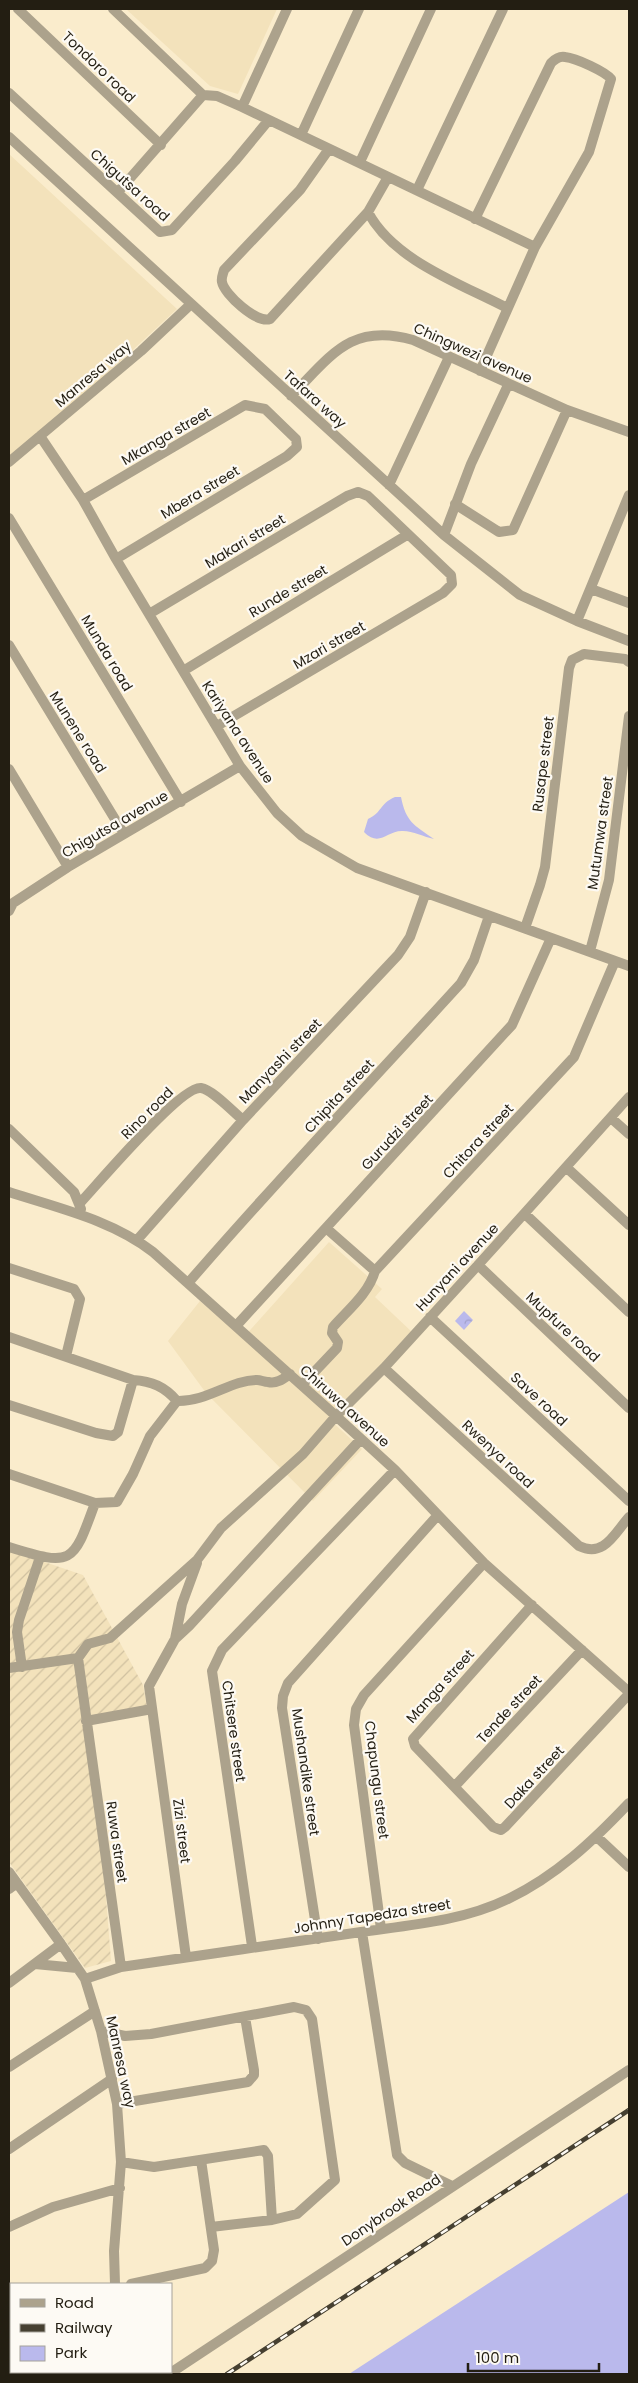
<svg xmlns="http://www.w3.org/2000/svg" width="638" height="2383" viewBox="0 0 638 2383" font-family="Poppins,sans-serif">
<defs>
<pattern id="industrial-furrows" width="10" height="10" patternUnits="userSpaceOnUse" patternTransform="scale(1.25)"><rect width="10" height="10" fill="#f3e2bb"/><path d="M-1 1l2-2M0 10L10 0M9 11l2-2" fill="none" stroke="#d0c1a0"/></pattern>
<pattern id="forest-crowns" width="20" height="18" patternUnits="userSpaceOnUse" patternTransform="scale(1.25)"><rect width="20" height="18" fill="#bab9ec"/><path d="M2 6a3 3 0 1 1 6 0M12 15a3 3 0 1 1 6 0" fill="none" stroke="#a09fc9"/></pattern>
</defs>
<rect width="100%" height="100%" fill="#faeccc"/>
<path fill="#f3e2bb" d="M 126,9 L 277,9 L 238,94 L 210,86 Z
M 9,154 L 177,309 L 55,422 L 9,461 Z
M 329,1242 L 382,1289 L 375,1297 L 413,1333 L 330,1420 L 362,1449 L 313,1501 L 206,1393 L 168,1341 L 200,1301 L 243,1338 Z"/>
<path fill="url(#industrial-furrows)" d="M 9,1550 L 83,1575 L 143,1685 L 147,1708 L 92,1718 L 111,1961 L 85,1968 L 9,1862 Z"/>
<path fill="#bab9ec" d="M 395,797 L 401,797 C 406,822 414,825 434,839 C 424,837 413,831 403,831 C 387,830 380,848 364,832 L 368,819 C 382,813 379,804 395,797 Z
M 629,2192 L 629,2374 L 349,2374 Z"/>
<path fill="url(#forest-crowns)" d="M 464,1311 L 473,1320 L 464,1330 L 455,1321 Z"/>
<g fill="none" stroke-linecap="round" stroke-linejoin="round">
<path stroke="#aca28c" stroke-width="10" d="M 18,9 L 161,145
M 113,9 L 203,95
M 9,93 L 160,232 L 172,230 L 235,161 L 268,121
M 242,107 L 287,9
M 301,135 L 359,9
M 9,137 L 444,535 L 520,595 L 577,621 L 629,641
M 329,149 L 300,190 L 224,270 C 223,274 221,278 222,282 C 224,294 257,324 270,319 L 368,212 L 388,177
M 360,162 L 431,9
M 417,190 L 503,9
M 118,192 L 203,95 L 217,96 L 242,107 L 535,247 L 480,371
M 368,212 C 393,260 461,284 507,308
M 475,219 L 551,63 C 555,59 560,56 565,57 C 576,58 606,72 611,79 L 589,152 L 535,247
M 291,396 C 331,356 351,322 413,340 L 567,410 L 629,432
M 40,436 L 83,500 L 116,559 L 240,766 L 277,813 L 302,836 L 357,868 L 629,966
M 9,462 L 141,351 L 191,304
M 389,485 L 449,357
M 83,500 L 245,405 L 265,409 L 296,439 L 297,447 L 287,456 L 116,559
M 455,504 L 499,532 L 513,530 L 567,410
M 9,518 L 181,802
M 444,535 L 471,464 L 508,385
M 591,589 L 629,603
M 149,614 L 347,496 L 358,492 L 368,496 L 451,575 L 452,584 L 443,593 L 217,726
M 577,621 L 629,495
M 9,645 L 124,834
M 183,671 L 407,535
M 9,769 L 68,867
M 9,911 L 13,903 L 68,867 L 240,766
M 525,928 L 540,885 L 545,867 L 569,668 L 572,660 L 584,654 L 625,659 L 629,662
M 590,951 L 609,880 L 629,716
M 611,1118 L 629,1134
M 9,1129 L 74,1192 L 81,1209
M 567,1168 L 629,1225
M 9,1192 C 58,1208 112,1220 153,1252 L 336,1416 L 395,1470 L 484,1563 L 629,1692
M 80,1203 C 97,1185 181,1085 201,1088 C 213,1090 233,1112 243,1120
M 525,1214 L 629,1312
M 326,1228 L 375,1271 L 574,1057 L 615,961
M 137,1240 L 243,1120 L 398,955 L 410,937 L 426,892
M 478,1265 L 629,1408
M 9,1268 L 74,1289 L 80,1299 L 66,1356
M 189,1282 C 277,1180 370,1083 461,983 L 474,960 L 489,916
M 430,1317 L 629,1501
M 236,1326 L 512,1025 L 551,938
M 9,1337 L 133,1380 C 152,1381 165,1387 177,1401 L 150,1436 L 133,1474 L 117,1502 L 95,1503 L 9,1474
M 384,1368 L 579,1546 C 604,1558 614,1534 629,1517
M 302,1385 L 337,1348 L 338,1342 L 332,1333 L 333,1327 C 348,1310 369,1293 375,1271
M 177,1401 C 207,1402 231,1380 257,1380 C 261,1380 264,1382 268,1382 C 277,1384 283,1379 290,1374
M 9,1405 L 96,1433 L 113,1436 L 118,1432 L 133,1380
M 9,1547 C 73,1567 73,1564 95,1503
M 532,1605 L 413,1739 L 415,1746 L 493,1827 L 501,1830 L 505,1827 L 629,1694
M 175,1639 L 189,1626 L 361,1439
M 78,1658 L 88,1644 L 110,1638 L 197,1560 L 221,1528 L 303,1454 L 336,1416 L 384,1368 L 478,1265 L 629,1097
M 22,1667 L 17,1632 L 19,1620 L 40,1557
M 9,1668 L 78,1658 L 121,1967
M 86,1721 L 152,1709
M 455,1786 L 582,1650
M 597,1837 L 629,1867
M 9,1872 L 61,1944 L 85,1979 L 101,2031 L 117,2104 L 121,2162 L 114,2251 L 115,2284
M 9,1889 L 17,1883
M 381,1929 L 354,1725 L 356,1709 L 364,1695 L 484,1563
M 362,1932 L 397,2155 L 405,2163 L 452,2186
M 318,1939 L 282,1708 L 283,1696 L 288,1683 L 437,1516
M 252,1946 L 212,1671 L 222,1650 L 395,1470
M 186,1957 L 149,1686 L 175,1639 L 182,1604 L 197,1563
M 35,1964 L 77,1968
M 85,1979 L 121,1967 C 201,1955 281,1944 361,1932 C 411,1925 463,1921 508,1899 C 556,1876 593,1841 629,1803
M 9,1983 L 61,1944
M 101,2031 L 125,2036 L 151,2034 L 294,2007 L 306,2010 L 312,2019 L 335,2180 L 297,2214 L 272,2220 L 211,2227
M 9,2067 L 95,2011
M 117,2104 L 248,2082 L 254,2075 L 254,2070 L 245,2017
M 9,2149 L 112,2079
M 121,2162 L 154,2167 L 264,2150 L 268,2156 L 272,2220
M 9,2227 L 53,2207 L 120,2188
M 131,2284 L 205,2268 L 212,2261 L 214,2250 L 201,2160
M 9,2307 L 11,2307
M 157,2372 L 159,2374
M 169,2374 L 629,2070"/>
<g stroke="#464031" stroke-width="4.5">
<path id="rail" d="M 227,2374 L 629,2110"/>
</g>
<use href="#rail" stroke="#fdfaf4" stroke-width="2.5" stroke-dasharray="8" stroke-linecap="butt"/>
</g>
<g text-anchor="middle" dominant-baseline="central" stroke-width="4.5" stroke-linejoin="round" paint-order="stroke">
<g font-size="14" fill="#231e12" stroke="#fdfaf4">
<text transform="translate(99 67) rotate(44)">Tondoro road</text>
<text transform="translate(130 185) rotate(42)">Chigutsa road</text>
<text transform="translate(473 353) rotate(24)">Chingwezi avenue</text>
<text transform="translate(93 374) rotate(-40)">Manresa way</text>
<text transform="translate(315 399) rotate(42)">Tafara way</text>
<text transform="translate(166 436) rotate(-30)">Mkanga street</text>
<text transform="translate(200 492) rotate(-31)">Mbera street</text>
<text transform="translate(245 541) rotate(-31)">Makari street</text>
<text transform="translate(288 591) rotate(-31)">Runde street</text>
<text transform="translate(329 645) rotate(-30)">Mzari street</text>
<text transform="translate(107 653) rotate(59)">Munda road</text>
<text transform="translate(78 732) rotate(58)">Munene road</text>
<text transform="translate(238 732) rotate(57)">Kariyana avenue</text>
<text transform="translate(543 764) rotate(-83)">Rusape street</text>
<text transform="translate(115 824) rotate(-30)">Chigutsa avenue</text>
<text transform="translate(600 833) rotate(-82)">Mutumwa street</text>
<text transform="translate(280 1061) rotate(-46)">Manyashi street</text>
<text transform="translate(339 1096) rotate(-47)">Chipita street</text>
<text transform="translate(147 1113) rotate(-45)">Rino road</text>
<text transform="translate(397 1132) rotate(-47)">Gurudzi street</text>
<text transform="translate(478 1141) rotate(-47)">Chitora street</text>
<text transform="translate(457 1267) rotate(-47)">Hunyani avenue</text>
<text transform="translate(563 1327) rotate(43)">Mupfure road</text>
<text transform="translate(539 1399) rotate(43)">Save road</text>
<text transform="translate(345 1406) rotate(42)">Chiruwa avenue</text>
<text transform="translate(498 1454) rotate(43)">Rwenya road</text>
<text transform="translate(440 1686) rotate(-48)">Manga street</text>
<text transform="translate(509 1709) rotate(-47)">Tende street</text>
<text transform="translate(234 1731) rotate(82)">Chitsere street</text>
<text transform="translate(306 1772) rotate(82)">Mushandike street</text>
<text transform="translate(534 1777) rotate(-47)">Daka street</text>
<text transform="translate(377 1780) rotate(83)">Chapungu street</text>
<text transform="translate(182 1831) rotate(83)">Zizi street</text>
<text transform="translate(117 1842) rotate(82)">Ruwa street</text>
<text transform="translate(372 1916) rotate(-9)">Johnny Tapedza street</text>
<text transform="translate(121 2062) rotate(78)">Manresa way</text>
<text transform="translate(391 2210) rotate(-34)">Donybrook Road</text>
</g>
</g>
<rect width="638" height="2383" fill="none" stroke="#231e12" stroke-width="20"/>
<rect x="10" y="2283" width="162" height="90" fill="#fdfaf4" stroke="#a6a29a"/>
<rect x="20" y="2299" width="25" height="8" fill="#aca28c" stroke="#a6a29a"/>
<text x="55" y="2308" font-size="15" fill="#231e12">Road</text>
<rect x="20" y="2324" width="25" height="8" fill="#464031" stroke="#a6a29a"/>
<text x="55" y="2333" font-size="15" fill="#231e12">Railway</text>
<rect x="20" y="2346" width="25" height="15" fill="#bab9ec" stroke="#a6a29a"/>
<text x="55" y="2358" font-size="15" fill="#231e12">Park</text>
<path d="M468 2363v8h131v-8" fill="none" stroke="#231e12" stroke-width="2.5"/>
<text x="476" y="2363" font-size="15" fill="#231e12" stroke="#fdfaf4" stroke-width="4" paint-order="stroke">100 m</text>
</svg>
